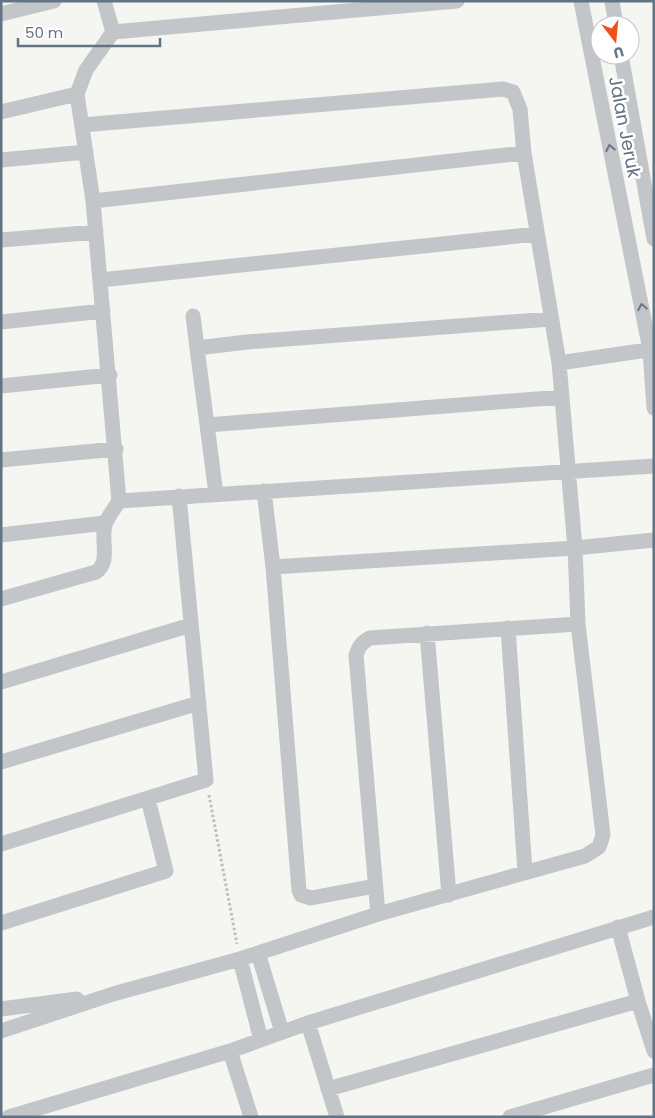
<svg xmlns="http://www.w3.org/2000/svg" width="655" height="1118" viewBox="0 0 655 1118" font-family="Poppins,sans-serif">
<rect width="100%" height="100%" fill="#f5f5f1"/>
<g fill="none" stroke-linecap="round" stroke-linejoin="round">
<path stroke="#bbbec0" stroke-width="3" stroke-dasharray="2.5 2.5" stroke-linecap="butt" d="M 209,795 L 237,944"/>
<path stroke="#c2c6c9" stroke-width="15" d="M 104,1 L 113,32
M 581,1 L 650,350 L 654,408
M 612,1 L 616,25
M 1,14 L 54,1
M 621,55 L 654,239
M 1,112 L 77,94
M 1,160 L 86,152
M 93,201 L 524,153
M 1,240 L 96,232
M 100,280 L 537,234
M 193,316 L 197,348
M 1,322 L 103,311
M 559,363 L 654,349
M 1,386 L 110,375
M 207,425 L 562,397
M 1,460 L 116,449
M 264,491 L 273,567 L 299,890 L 301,895 L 311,898 L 375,886
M 216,494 L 197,348 L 247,342 L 551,319
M 119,501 L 654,466
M 1,535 L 105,523
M 273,567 L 575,548 L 654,540
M 1,599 L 96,572 C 112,561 99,538 106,522 C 109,515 115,508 119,501 L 93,201 L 77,94 L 86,70 L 113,32 L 457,1
M 508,628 L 525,871
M 427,633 L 449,895
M 1,682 L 191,625
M 1,762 L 199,703
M 1,844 L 206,780 L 179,496
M 378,914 L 356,655 C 359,646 362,642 370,638 L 578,624
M 1,923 L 166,871 L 148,799
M 618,927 L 638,1001 L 654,1051
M 258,953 L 282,1032
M 240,959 L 261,1040
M 1,1009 L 77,999
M 308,1023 L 337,1117
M 1,1031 L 113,994 L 240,959 L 378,914 L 585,856 L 599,847 L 603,835 L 578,624 L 575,548 L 559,363 L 524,153 L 520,109 L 513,92 L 503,89 L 82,125
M 230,1051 L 251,1117
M 328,1089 L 638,1001
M 9,1117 L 230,1051 L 308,1023 L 654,917
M 510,1117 L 654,1075"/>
</g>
<defs><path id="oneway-chevron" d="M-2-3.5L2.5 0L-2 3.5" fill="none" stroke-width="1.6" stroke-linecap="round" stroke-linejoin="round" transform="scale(1.25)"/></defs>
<g stroke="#677787">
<use href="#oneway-chevron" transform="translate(610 148) rotate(-101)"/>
<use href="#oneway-chevron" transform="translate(642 307) rotate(-101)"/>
</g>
<g text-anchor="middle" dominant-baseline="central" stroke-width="5" stroke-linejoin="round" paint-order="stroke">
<g font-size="18" fill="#627384" stroke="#fff">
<text transform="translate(625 127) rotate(79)">Jalan Jeruk</text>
</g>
</g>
<rect width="655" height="1118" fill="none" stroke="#627384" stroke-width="5"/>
<g transform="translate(615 40) rotate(164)"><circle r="24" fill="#ffffff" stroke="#c0c7ce"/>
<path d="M0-4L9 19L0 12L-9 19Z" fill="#ed5219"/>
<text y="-8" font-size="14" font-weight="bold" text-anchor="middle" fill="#627384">U</text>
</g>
<path d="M18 38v8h142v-8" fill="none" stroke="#627384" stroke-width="2.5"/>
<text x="25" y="38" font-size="15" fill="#627384" stroke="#ffffff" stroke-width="4" paint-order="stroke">50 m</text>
</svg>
